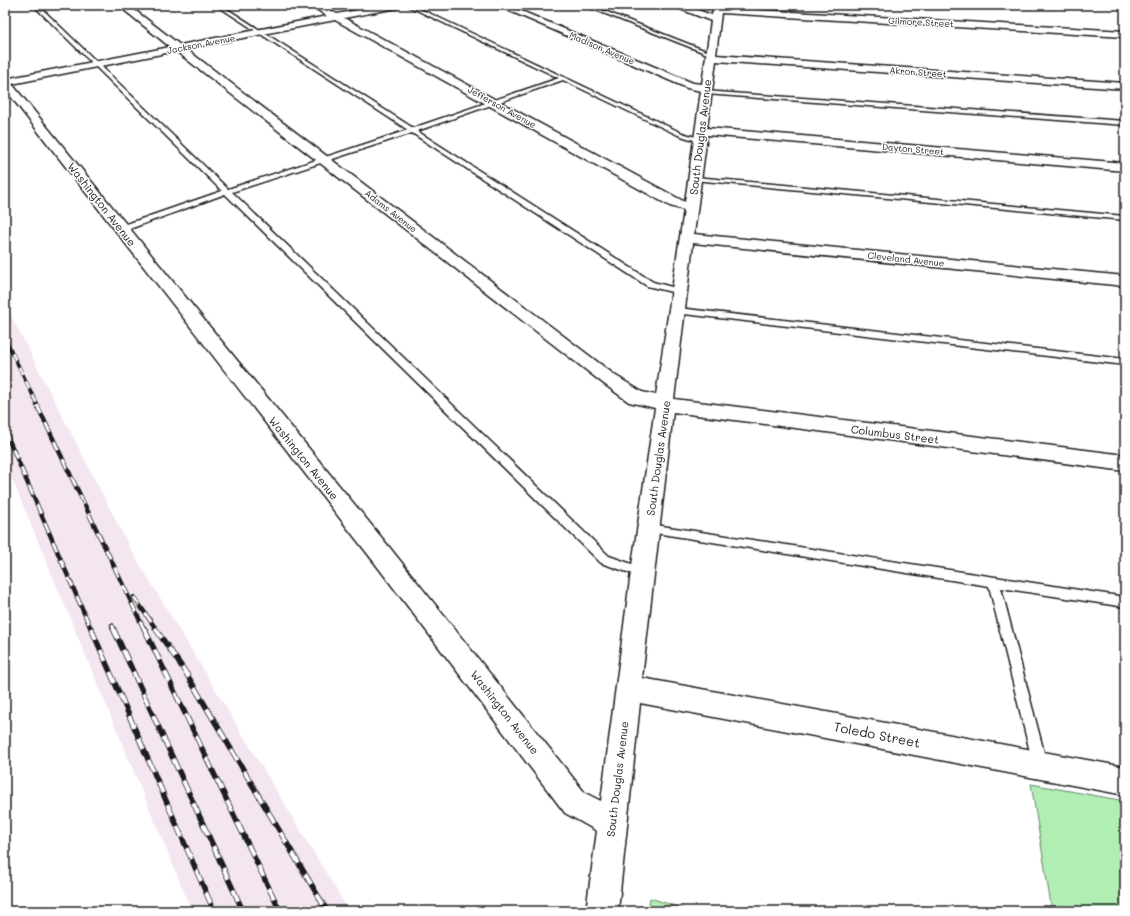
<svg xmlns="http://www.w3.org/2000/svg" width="1130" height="916" viewBox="0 0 1130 916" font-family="Mali,sans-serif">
<rect width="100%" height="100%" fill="#fff"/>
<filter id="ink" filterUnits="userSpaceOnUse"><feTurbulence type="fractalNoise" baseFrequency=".025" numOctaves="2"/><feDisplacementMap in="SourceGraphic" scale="8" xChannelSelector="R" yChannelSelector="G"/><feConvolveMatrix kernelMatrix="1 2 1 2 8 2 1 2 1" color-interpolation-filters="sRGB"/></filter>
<g filter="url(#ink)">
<path fill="#f3e6f0" d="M 5,304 L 130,548 L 349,911 L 192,911 L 5,462 Z"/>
<path fill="#b1eeb4" stroke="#668568" d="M 1031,784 L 1125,801 L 1125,911 L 1052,911 Z
M 650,898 L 690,911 L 648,911 Z"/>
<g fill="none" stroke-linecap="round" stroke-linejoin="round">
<g stroke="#1c1c1c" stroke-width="3">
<path id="lane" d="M 33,5 L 38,5 L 228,189 L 408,130 L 216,5 L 221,5 L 413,128 L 559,78 L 406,5 L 412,5 L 682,133 L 702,139 L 702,141 L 700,142 L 678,135 L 563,80 L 417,131 L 653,282 L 683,290 L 684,292 L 680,294 L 647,286 L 412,133 L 232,192 L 609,556 L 646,569 L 648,572 L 646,575 L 642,577 L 601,563 L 225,194 L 124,231 L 118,231 L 118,227 L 222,191 Z
M 583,5 L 589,5 L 714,54 L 710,55 Z
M 704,91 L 1125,121 L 1125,125 L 706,94 L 703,92 Z
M 695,177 L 1125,216 L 1125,220 L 693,180 L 692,179 Z
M 678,308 L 1125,359 L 1125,365 L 675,313 L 674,311 Z
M 649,524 L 1125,597 L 1125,607 L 1001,588 L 1047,764 L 1045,769 L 1040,771 L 1035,769 L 1033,764 L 989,586 L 649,532 L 645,531 L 644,528 L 645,525 Z"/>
</g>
<g stroke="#1c1c1c" stroke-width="3">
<path id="street" d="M 118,5 L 128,5 L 180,45 L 327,16 L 310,5 L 320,5 L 337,14 L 384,5 L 401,5 L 397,8 L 344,18 L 685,202 L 701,91 L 687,88 L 496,5 L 507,5 L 693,83 L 702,84 L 711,21 L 670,5 L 683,5 L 712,15 L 714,5 L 722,5 L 722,8 L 1125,31 L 1125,37 L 721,13 L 716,55 L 1125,83 L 1125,89 L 716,61 L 707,128 L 1125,163 L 1125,171 L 707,135 L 694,234 L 1125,276 L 1125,286 L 693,243 L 674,399 L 1125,455 L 1125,471 L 673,412 L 642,678 L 1125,767 L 1125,795 L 640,703 L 618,911 L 586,911 L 597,831 L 565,813 L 374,562 L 5,89 L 5,79 L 170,47 ZM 335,20 L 670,206 L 684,210 L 656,395 L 642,392 L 616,376 L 186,49 ZM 176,51 L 604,384 L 629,402 L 655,408 L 631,572 L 601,801 L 585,793 L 390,548 L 12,84 Z"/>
</g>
<use href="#lane" fill="#fff" fill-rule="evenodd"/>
<use href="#street" fill="#fff" fill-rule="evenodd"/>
<g stroke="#1c1c1c" stroke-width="3.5">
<path id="rail-far2" d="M 5,338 L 38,406"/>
</g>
<g stroke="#1c1c1c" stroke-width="4.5">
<path id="rail-far1" d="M 37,405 L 144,629
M 5,431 L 91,629
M 134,597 L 156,629
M 112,625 L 114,629"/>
</g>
<g stroke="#1c1c1c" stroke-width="5.5">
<path id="rail" d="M 91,628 L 214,911
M 113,628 L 243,911
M 144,628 L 280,911
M 155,628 L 186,673 L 327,911"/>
</g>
<use href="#rail-far2" stroke="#fff" stroke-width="2.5" stroke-dasharray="8" stroke-linecap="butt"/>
<use href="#rail-far1" stroke="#fff" stroke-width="3" stroke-dasharray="10" stroke-linecap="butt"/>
<use href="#rail" stroke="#fff" stroke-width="4" stroke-dasharray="12" stroke-linecap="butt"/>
</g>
</g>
<g text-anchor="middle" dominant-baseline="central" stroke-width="3" stroke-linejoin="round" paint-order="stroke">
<g font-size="9" fill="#1c1c1c" stroke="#fff">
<text transform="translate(921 22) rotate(3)">Gilmore Street</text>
<text transform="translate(201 44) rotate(-11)">Jackson Avenue</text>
<text transform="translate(602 48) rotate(23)">Madison Avenue</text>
<text transform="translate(918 72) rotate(4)">Akron Street</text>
<text transform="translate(502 107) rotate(29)">Jefferson Avenue</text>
<text transform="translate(913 149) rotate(5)">Dayton Street</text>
<text transform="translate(391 211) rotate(38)">Adams Avenue</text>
<text transform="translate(906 259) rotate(6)">Cleveland Avenue</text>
</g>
<g font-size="11" fill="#1c1c1c" stroke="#fff">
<text transform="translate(700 137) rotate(-83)">South Douglas Avenue</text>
<text transform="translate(102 204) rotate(52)">Washington Avenue</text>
<text transform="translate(895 434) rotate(7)">Columbus Street</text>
<text transform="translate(304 458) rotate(51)">Washington Avenue</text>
<text transform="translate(658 458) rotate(-82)">South Douglas Avenue</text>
<text transform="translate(505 712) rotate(52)">Washington Avenue</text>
<text transform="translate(617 779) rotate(-83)">South Douglas Avenue</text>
</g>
<g font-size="13" fill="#1c1c1c" stroke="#fff">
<text transform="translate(877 734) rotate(11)">Toledo Street</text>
</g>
</g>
<rect width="1130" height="916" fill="none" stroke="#fff" stroke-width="20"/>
<rect x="10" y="10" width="1110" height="896" fill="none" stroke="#1c1c1c" stroke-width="1.5" filter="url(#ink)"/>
</svg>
